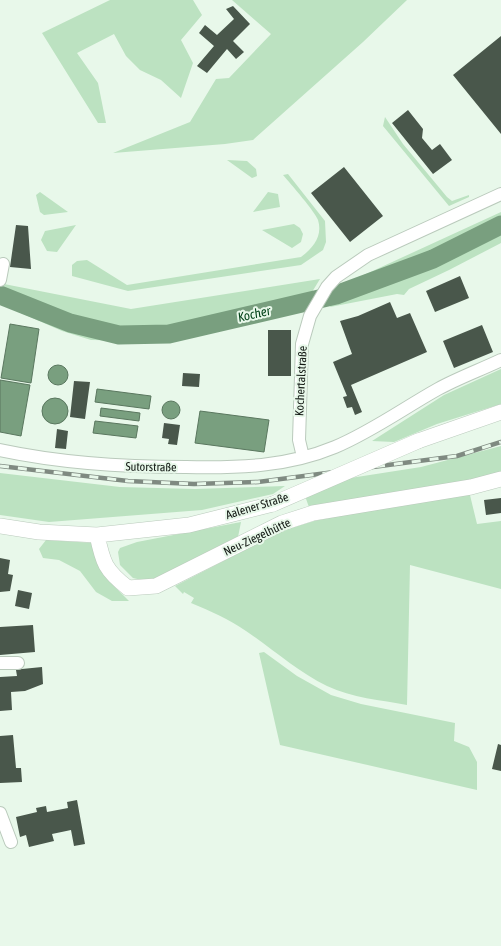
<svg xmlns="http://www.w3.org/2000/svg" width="501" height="946" viewBox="0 0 501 946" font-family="'Asap Condensed',sans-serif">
<rect width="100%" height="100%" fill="#e8f8ea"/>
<path fill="#bce2c1" d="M 110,0 L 193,0 L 202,15 L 181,40 L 193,63 L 181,98 L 161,80 L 140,70 L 126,56 L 114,34 L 77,53 L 98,83 L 106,123 L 98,123 L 42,33 Z
M 232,0 L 407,0 L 363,42 L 253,140 L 225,144 L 113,153 L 190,122 L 216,79 L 229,78 L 271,34 Z
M 385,117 L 403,144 L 447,197 L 452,201 L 469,195 L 469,197 L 449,206 L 383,126 Z
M 227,160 L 247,161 L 256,169 L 257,176 L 252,178 Z
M 288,174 L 325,221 L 326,242 L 323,250 L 301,265 L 128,291 L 72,276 L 72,265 L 77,261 L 87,260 L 127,285 L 301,257 C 313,248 323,236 318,220 C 316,213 290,183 283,175 Z
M 40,192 L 68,212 L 44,215 L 40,212 L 36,195 Z
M 268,192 L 278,194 L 280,207 L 253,212 Z
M 501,212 L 501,243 L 449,270 L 409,289 L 404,295 L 397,294 L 330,307 L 334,300 L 353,280 Z
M 294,224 L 300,228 L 303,234 L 301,242 L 292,248 L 262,230 Z
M 76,225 L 57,252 L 47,251 L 41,240 L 45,231 Z
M 320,279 L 301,310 L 163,341 L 91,340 L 62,331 L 5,306 L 4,284 L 131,309 Z
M 501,369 L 501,404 L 437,424 L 394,442 L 372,441 L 444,395 Z
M 501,446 L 501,474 L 310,510 L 305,496 L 344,479 L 421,467 Z
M 0,473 L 120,487 L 195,489 L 285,486 L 273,494 L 202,510 L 49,522 L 0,515 Z
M 469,491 L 477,524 L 501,521 L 501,589 L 410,565 L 407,705 C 381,700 352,698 327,686 C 298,672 273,649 246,631 C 229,619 210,611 191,603 L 194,598 L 184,592 L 183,594 L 175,586 L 282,531 L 314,521 Z
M 241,522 L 238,537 L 150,582 L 133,578 L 120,565 L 118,552 L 120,548 L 137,542 Z
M 46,540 L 94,543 L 107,579 L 129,601 L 112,601 L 96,592 L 80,571 L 59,560 L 43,558 L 39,549 Z
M 264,652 L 297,676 L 331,695 L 361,704 L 455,723 L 454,741 L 469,747 L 477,762 L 477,790 L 280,745 L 259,653 Z"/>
<path fill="#799f7f" stroke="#5a775f" d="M 10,324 L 39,329 L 31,383 L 1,378 Z
M48 375a10 10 0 1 1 20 0a10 10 0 1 1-20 0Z
M 0,380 L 30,385 L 21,436 L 0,432 Z
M 97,389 L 151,396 L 149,409 L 95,402 Z
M42 411a13 13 0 1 1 26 0a13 13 0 1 1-26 0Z
M162 410a9 9 0 1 1 18 0a9 9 0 1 1-18 0Z
M 101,408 L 140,413 L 139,421 L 100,416 Z
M 200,411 L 269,420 L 264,452 L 195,443 Z
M 95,421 L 138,426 L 136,438 L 93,433 Z"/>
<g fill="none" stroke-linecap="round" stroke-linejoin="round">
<path stroke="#799f7f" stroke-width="19" d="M 0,295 L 70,323 L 119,335 L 169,334 L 336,295 L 433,259 L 501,225"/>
</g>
<path fill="#49574b" d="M 233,6 L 250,24 L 233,41 L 244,52 L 236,59 L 227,49 L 207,73 L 197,66 L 214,46 L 199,33 L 205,25 L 217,35 L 234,19 L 226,9 Z
M 501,36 L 501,134 L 453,75 Z
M 408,110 L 423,129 L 422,138 L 432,150 L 440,144 L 452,160 L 433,174 L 392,123 Z
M 344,167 L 383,216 L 350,242 L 311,193 Z
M 16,225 L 28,226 L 31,269 L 10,267 Z
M 460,276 L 469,298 L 435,312 L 426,291 Z
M 390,302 L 397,318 L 410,313 L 427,352 L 351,385 L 362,412 L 355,415 L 352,407 L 347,408 L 343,397 L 347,396 L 333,362 L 352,354 L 340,321 L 358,316 Z
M 482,325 L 493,352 L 454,368 L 443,341 Z
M 268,330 L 291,330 L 291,376 L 268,376 Z
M 183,373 L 200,374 L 199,387 L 182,386 Z
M 74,381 L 90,382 L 85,419 L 70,417 Z
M 164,423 L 180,425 L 177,445 L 168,444 L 169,439 L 162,438 Z
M 57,429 L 68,431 L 66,449 L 55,448 Z
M 501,498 L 501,513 L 486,515 L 484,500 Z
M 0,558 L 10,560 L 8,574 L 13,575 L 10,591 L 0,592 Z
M 18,590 L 32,593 L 29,609 L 15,606 Z
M 33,625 L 35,652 L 0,655 L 0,627 Z
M 42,667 L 43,684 L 25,691 L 11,692 L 12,710 L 0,711 L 0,677 L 17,676 L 16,670 L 22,669 Z
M 13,735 L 16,768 L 21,768 L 22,782 L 0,783 L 0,736 Z
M 498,744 L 501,745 L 501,771 L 492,769 Z
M 77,800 L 85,844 L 74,846 L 71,830 L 52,834 L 54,841 L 29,847 L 26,835 L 20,837 L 16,817 L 37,812 L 36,808 L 46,806 L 47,812 L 68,808 L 67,802 Z"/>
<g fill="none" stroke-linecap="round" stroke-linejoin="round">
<g stroke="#bacabc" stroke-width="14">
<path id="minor" d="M 0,280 L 3,264
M 0,450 C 61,463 124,467 186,467 C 238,468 287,467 335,447 C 371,432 404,408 438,389 C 458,378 480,370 501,360
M 303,457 L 299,440 L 302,344 L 310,316 L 327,287 L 336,277 L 368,255 L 501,194
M 0,663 L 18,663
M 0,813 L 11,842"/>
</g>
<g stroke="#bacabc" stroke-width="16">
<path id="tertiary" d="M 418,441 L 501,412
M 0,526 L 39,532 L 97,535 L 189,525 L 273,504
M 97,535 C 103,563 105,570 128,588 L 156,586 L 282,523 L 313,513 L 471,487 L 501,479"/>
</g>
<use href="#minor" stroke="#fff" stroke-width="12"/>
<use href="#tertiary" stroke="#fff" stroke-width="15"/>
<g stroke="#7f8a81" stroke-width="4.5">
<path id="rail" d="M 0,466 L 128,481 L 194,484 L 258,482 L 457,456 L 501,442"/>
</g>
<use href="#rail" stroke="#e8f8ea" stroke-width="3" stroke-dasharray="9" stroke-linecap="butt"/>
<g stroke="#bacabc" stroke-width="16" stroke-linecap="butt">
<path id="tertiary-bridge" d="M 273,504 L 418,441"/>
</g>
<use href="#tertiary-bridge" stroke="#fff" stroke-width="15"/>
</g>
<g text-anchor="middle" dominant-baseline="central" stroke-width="4" stroke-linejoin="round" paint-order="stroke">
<g font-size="12" fill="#131914" stroke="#e8f8ea">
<text transform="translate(301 381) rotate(-87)">Kochertalstraße</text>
<text transform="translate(151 467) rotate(1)">Sutorstraße</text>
<text transform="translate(257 506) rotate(-17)">Aalener Straße</text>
<text transform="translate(257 537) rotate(-25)">Neu-Ziegelhütte</text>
</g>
<g font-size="13" font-style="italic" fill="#004117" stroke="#e8f8ea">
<text transform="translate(254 314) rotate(-13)">Kocher</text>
</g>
</g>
</svg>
